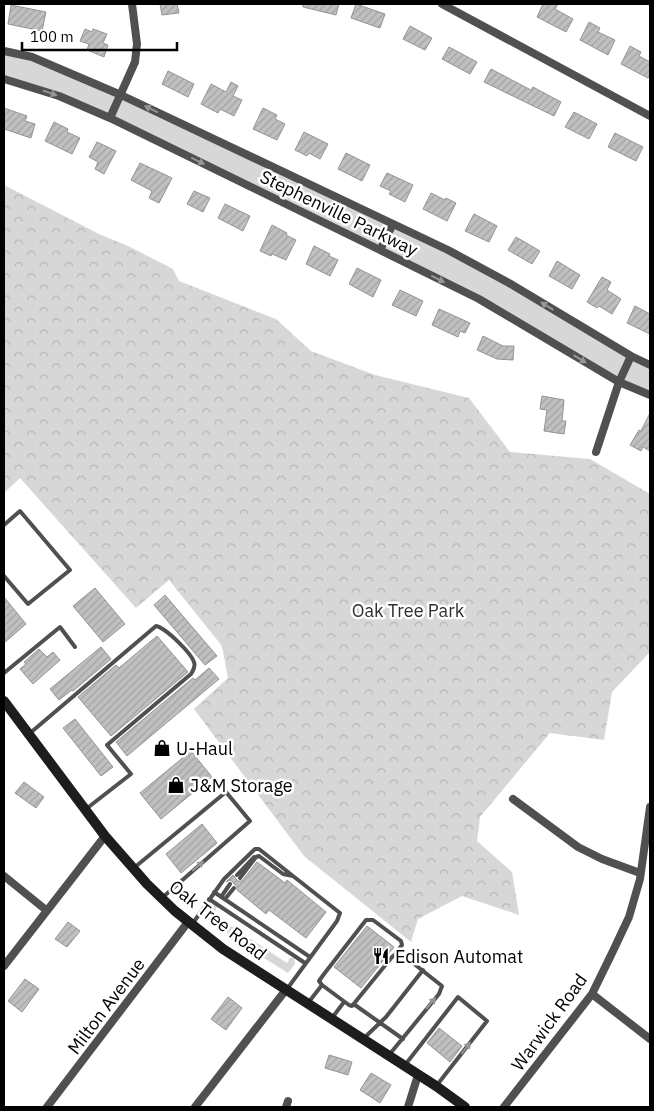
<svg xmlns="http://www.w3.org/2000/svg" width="654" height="1111" viewBox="0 0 654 1111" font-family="'IBM Plex Sans',sans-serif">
<defs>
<pattern id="park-crowns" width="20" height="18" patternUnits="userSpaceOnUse" patternTransform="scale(1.25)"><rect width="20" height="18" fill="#d7d7d7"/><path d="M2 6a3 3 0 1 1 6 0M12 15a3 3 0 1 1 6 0" fill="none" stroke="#b7b7b7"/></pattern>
<pattern id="building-hatch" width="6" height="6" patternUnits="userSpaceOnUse" patternTransform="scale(1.25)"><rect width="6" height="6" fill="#c0c0c0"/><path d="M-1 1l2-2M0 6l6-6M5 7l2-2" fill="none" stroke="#a3a3a3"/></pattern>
</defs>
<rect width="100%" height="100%" fill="#fff"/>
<path fill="#d7d7d7" d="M 4,51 L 32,57 L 448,250 L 650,365 L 650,395 L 640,392 L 516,320 L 110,118 L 4,79 Z
M 213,904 L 217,906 L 214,915 L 287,963 L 290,958 L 294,958 L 295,964 L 288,973 L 256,953 L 210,921 L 204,915 L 209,906 Z"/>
<path fill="url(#park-crowns)" d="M 4,185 L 99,234 L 128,246 L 173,269 L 179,281 L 276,319 L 311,351 L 375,375 L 469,398 L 510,452 L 590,459 L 650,494 L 650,652 L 612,692 L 604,740 L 550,733 L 480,817 L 477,841 L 512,872 L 519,915 L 462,896 L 418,919 L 411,942 L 304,856 L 194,709 L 228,678 L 222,646 L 169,580 L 136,608 L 20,478 L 4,493 Z"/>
<path fill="url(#building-hatch)" stroke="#949494" d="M 160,4 L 177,4 L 179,13 L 162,15 Z
M 303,4 L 339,4 L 336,15 L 303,7 Z
M 356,4 L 385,14 L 380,28 L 351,18 Z
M 543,4 L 558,4 L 555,9 L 573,19 L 566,32 L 537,17 Z
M 11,5 L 46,12 L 42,31 L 8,24 Z
M 589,22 L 600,28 L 598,32 L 615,40 L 608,55 L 580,40 Z
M 410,26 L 432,38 L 425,50 L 403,39 Z
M 85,29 L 92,32 L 93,29 L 107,34 L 103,43 L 108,45 L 104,57 L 87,50 L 89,44 L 80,41 Z
M 630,46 L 641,52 L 639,56 L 650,62 L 650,74 L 648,78 L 621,64 Z
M 449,47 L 477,62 L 470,74 L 442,59 Z
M 491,69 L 531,90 L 533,87 L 561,102 L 554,116 L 484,82 Z
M 168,71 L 194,84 L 188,97 L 162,84 Z
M 231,82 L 238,86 L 233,96 L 242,100 L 234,116 L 220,109 L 218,113 L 201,104 L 211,84 L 226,92 Z
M 4,108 L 27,116 L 25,121 L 35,124 L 31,138 L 4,129 Z
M 263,108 L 277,115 L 275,119 L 285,124 L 277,140 L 253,129 Z
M 574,112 L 597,124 L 589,139 L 565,127 Z
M 54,122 L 68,129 L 67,132 L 80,138 L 72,154 L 45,141 Z
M 304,132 L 328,144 L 320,159 L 309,153 L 307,156 L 295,150 Z
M 615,133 L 643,147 L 636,161 L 608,147 Z
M 97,142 L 116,151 L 104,174 L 95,169 L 98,162 L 89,157 Z
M 346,153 L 370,165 L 362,181 L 338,169 Z
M 140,163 L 172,178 L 159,203 L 149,198 L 152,191 L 131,180 Z
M 387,173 L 413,185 L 405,202 L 389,194 L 391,191 L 380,186 Z
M 194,191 L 210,198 L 203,212 L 187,204 Z
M 431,193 L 445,200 L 446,198 L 456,203 L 447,221 L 423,209 Z
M 225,204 L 250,216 L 243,231 L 218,218 Z
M 474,214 L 497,226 L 489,242 L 465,231 Z
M 272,225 L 287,233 L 286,235 L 296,240 L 286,260 L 272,254 L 271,256 L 260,251 Z
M 516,237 L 540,251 L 532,264 L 508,250 Z
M 314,246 L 330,254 L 329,256 L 338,260 L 330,276 L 306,264 Z
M 557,261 L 580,275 L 572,289 L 549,276 Z
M 357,268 L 381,280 L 373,297 L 349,284 Z
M 602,277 L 611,282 L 607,290 L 621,299 L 612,314 L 599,306 L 597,308 L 587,302 Z
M 400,290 L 423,301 L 416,316 L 392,305 Z
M 635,306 L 650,314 L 650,334 L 627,323 Z
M 439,309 L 470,323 L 465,333 L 460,331 L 458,337 L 432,325 Z
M 483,336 L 503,346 L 514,346 L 513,360 L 497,359 L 477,350 Z
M 542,396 L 564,400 L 562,421 L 566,421 L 564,434 L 544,431 L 547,410 L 540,409 Z
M 650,413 L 650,451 L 643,447 L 641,451 L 630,445 L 639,430 L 641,431 Z
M 95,588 L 125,624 L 103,642 L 73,606 Z
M 165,595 L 217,656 L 205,665 L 154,605 Z
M 4,597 L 26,624 L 4,643 Z
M 157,636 L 188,672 L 111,736 L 78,697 L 116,665 L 119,668 Z
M 101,647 L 111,659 L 73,691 L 72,690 L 59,700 L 50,689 Z
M 39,649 L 47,657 L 53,652 L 60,660 L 33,684 L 20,669 L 26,664 L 24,662 Z
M 209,668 L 219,679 L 127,756 L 116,742 L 193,678 L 195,680 Z
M 75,719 L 113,767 L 101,776 L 63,728 Z
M 191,751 L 212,777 L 161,819 L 140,793 Z
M 24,782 L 44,797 L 36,808 L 15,793 Z
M 202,824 L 217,843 L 181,873 L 166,854 Z
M 257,862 L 285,883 L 287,880 L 326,912 L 306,938 L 269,910 L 266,914 L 255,905 L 237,890 L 237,886 L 234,884 L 232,881 L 230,880 L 226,882 L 233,875 L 238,881 L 242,881 Z
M 68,922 L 80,931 L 67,947 L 55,939 Z
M 367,926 L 394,947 L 361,988 L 334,967 Z
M 25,979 L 39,989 L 22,1012 L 8,1001 Z
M 228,997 L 242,1008 L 226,1030 L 211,1019 Z
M 439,1028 L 462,1046 L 450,1062 L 427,1043 Z
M 329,1055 L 352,1062 L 348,1075 L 325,1068 Z
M 371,1073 L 391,1085 L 380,1103 L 360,1090 Z"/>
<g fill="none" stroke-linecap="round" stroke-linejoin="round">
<path stroke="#505050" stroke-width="4" d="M 4,525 L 20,511 L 70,570 L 28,604 L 4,576
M 4,673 L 60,627 L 75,647
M 29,734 L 156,626 C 166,628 191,653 194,662 C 196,667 193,670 191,674 L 107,745 L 131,774 L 86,809
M 135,867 L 226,792 L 250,821 L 163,897
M 237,875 L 254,857
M 240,878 L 256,857 L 259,856 L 283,874 L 293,876 L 340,913 L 337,921 L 287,989
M 214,892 L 310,957
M 221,897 L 230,884
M 209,899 L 305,963
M 225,899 L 234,888
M 193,923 L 224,879 L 255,849 L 259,849 L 293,876
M 308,1003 L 322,985
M 355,1005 L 403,1039
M 332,1018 L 344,1002
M 364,1038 L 386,1017 L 423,970
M 389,1055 L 439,994 L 442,986 L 399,952 L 392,957 L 352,1006 L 349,1005 L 322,985 L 319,981 L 324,974 L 366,920 L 373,920 L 401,941 L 402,945 L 396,953
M 405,1065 L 458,997 L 487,1021 L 437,1085"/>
<path stroke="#505050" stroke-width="8" d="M 442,4 L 650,116
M 4,51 L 32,57 L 121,95 L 448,250 L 509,283 L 631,356 L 650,365
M 4,79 L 59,96 L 110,118 L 380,250 L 479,299 L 619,382 L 650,395
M 110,118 L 135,62 L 137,44 L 132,4
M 380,250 L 393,224
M 596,452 L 619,382 L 631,356
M 513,799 L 578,847 L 602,859 L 640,873
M 4,876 L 46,910
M 4,966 L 105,836
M 592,994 L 650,1039
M 47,1107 L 188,922
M 195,1107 L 285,991
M 286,1107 L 288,1101
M 408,1107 L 418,1075
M 504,1107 L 592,994 L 613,951 L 629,917 L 640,879 L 650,807"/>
<path stroke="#1d1d1d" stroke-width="10" d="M 4,701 L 105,836 L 147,884 L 175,911 L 223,949 L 436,1086 L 465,1107"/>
</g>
<defs><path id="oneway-solid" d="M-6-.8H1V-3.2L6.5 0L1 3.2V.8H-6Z" transform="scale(1.25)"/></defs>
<g fill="#969696">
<use href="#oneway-solid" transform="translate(50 93) rotate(19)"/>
<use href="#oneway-solid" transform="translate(151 109) rotate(-154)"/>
<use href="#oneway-solid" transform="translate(198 161) rotate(26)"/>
<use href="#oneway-solid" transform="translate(438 279) rotate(27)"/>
<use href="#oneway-solid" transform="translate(547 306) rotate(-149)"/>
<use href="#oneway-solid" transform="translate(580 359) rotate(31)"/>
<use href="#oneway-solid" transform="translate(198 866) rotate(-41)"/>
<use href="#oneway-solid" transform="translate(431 1003) rotate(-51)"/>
<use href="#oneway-solid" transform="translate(466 1048) rotate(-52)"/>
</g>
<defs>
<g id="shop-bare" transform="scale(1.35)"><path d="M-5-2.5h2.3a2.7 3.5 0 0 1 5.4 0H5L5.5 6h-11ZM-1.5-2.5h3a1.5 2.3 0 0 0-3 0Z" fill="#000" stroke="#fff" stroke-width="2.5" paint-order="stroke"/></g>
<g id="restaurant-bare" transform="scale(1.35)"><path d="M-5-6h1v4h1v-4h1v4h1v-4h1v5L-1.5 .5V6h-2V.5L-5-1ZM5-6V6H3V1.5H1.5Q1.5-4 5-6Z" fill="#000" stroke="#fff" stroke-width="2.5" paint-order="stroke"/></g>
</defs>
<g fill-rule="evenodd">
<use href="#shop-bare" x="162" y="748"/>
<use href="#shop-bare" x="176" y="785"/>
<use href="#restaurant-bare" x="381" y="956"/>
</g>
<g text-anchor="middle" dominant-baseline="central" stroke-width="5" stroke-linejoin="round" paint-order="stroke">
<g font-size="18" fill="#000" stroke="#fff">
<text transform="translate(339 213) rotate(26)">Stephenville Parkway</text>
<text transform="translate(218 920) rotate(38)">Oak Tree Road</text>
<text transform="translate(106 1006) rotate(-53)">Milton Avenue</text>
<text transform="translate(549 1022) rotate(-54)">Warwick Road</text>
</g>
<g font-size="18" fill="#2e2e2e" stroke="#fff">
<text x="408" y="610">Oak Tree Park</text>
</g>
<g font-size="18" fill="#000" stroke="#fff" text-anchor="start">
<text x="176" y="748">U-Haul</text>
<text x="190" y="785">J&amp;M Storage</text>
<text x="395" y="956">Edison Automat</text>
</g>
</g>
<rect width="654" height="1111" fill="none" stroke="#000000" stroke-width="10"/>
<path d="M22 42v8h155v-8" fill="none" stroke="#000000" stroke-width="2.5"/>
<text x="30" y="42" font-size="15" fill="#000000" stroke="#ffffff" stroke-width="4" paint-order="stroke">100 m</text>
</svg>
